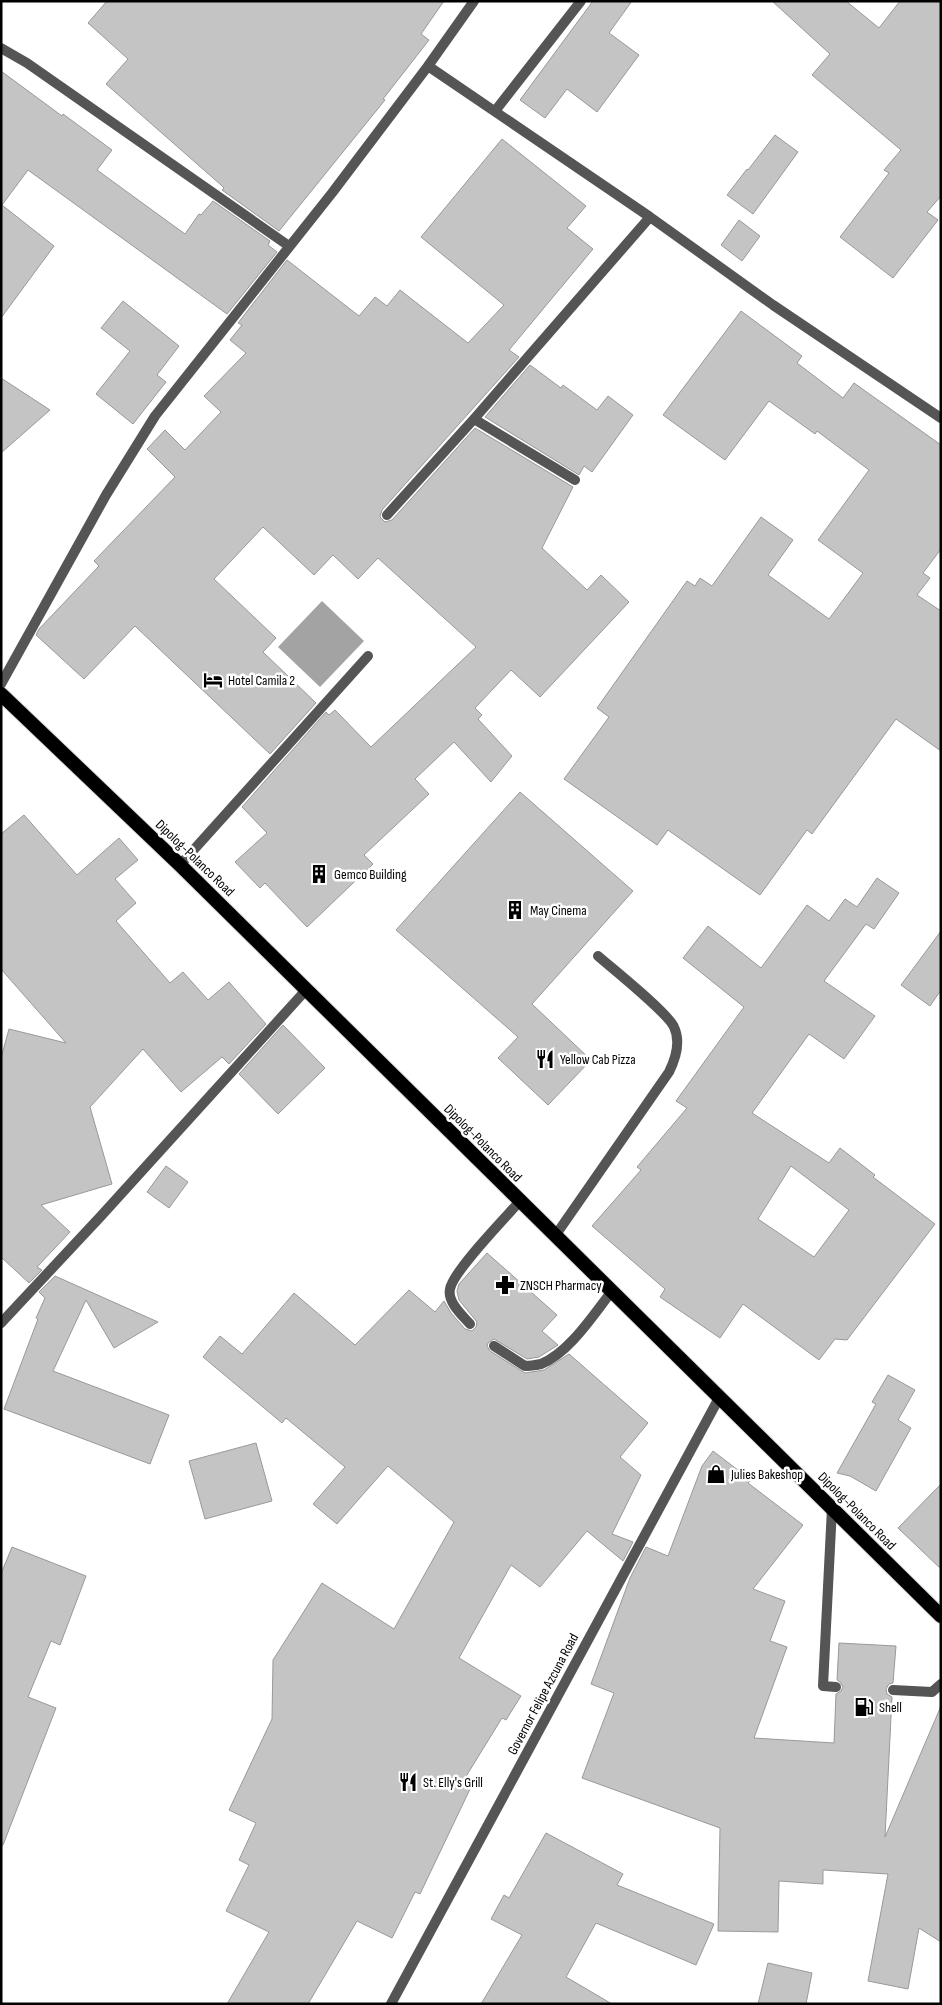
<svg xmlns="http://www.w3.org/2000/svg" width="942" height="2005" viewBox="0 0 942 2005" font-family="'Sofia Sans Condensed',sans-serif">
<rect width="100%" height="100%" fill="#fff"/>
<path fill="#a3a3a3" d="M 322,601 L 364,641 L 320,687 L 278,647 Z"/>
<path fill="#c4c4c4" stroke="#999" fill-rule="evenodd" d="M 107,1 L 444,1 L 421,34 L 429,40 L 383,99 L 385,100 L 279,231 L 222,190 L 224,188 L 221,185 L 106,84 L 128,59 L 88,23 Z
M 593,1 L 632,1 L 609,33 L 639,55 L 597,112 L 567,89 L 545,118 L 520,100 Z
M 772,1 L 846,1 L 879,28 L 900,1 L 941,1 L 941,196 L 927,212 L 938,220 L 893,278 L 840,237 L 889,173 L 884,170 L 901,150 L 812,75 L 830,54 Z
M 1,71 L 62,116 L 63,114 L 112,150 L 97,170 L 185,234 L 199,214 L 201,215 L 213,201 L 270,241 L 268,245 L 277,252 L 227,314 L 28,170 L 2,205 L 54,246 L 1,318 Z
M 775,135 L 798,152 L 753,214 L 727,195 L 747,169 L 748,170 Z
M 502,139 L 586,206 L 567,228 L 593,249 L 509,350 L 519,357 L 382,510 L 380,517 L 385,522 L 392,520 L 475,428 L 573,487 L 542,548 L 587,590 L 601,575 L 629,602 L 540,697 L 511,670 L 475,708 L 482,715 L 478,719 L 512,756 L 491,782 L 454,742 L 415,779 L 429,794 L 364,855 L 373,864 L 307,927 L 265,883 L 260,888 L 235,862 L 267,833 L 242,807 L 326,712 L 329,715 L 335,710 L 371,747 L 476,647 L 378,558 L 358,579 L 333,555 L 314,575 L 263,527 L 214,579 L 276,638 L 263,652 L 316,703 L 270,754 L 135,626 L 84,679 L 36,635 L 39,629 L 99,566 L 94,561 L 175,477 L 147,449 L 165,430 L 185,450 L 221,412 L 204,396 L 246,353 L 230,340 L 242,325 L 238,323 L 287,260 L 359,316 L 375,297 L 387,306 L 400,290 L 468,343 L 504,305 L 421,237 Z
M 739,220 L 760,236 L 742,261 L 721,245 Z
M 123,301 L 179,346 L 157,375 L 166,382 L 133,424 L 96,394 L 130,351 L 101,328 Z
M 741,311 L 802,356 L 797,363 L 843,398 L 854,383 L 941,445 L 941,549 L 923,573 L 930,578 L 917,595 L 941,611 L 941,751 L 896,719 L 812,834 L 807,830 L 760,895 L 668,830 L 657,845 L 564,779 L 609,717 L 597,708 L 687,581 L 695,586 L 700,578 L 712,586 L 761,517 L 793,540 L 768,575 L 829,619 L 863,573 L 818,540 L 869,470 L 817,431 L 815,434 L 769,401 L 725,460 L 663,415 Z
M 530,365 L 561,388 L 563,385 L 597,410 L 608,396 L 633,415 L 592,472 L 584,466 L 579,475 L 485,417 Z
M 1,378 L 50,410 L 1,453 Z
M 520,792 L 633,891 L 532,1004 L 591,1060 L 548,1105 L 498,1058 L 518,1037 L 396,930 Z
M 24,815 L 77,875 L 119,838 L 138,860 L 115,879 L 136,903 L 116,921 L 170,983 L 183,972 L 208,1000 L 229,982 L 266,1024 L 229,1064 L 222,1057 L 181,1092 L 143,1049 L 90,1107 L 112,1184 L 41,1205 L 70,1232 L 37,1267 L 42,1270 L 29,1283 L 1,1257 L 1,1058 L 9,1029 L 66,1043 L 1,969 L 1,834 Z
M 877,878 L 899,893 L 874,929 L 866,924 L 824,981 L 875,1016 L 844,1059 L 809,1034 L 752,1113 L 829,1163 L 840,1148 L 875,1175 L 873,1177 L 935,1224 L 847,1340 L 835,1339 L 819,1360 L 743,1304 L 720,1338 L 660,1297 L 665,1289 L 592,1226 L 641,1170 L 637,1167 L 687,1108 L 676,1101 L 744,1007 L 683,958 L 708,926 L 761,968 L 807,905 L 829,921 L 845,899 L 857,907 ZM 791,1166 L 849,1210 L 814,1257 L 758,1219 Z
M 941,931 L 941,990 L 930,1006 L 901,985 Z
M 283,1025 L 325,1068 L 278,1114 L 239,1074 Z
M 166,1166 L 188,1182 L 169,1208 L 147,1192 Z
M 487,1253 L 557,1315 L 542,1331 L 558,1345 L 539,1357 L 527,1359 L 494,1339 L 488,1343 L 487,1346 L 490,1351 L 525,1373 L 544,1370 L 569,1354 L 648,1423 L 620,1457 L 641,1475 L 612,1534 L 633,1542 L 623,1561 L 587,1531 L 540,1587 L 511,1565 L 459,1658 L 521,1696 L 506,1720 L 502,1718 L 462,1783 L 471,1787 L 420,1894 L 415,1892 L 392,1938 L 357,1921 L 308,2004 L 227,2004 L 269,1932 L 226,1911 L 249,1865 L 239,1860 L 256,1823 L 229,1810 L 272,1719 L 273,1660 L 322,1583 L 394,1629 L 454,1522 L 388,1466 L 337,1524 L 313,1504 L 345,1467 L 286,1418 L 282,1423 L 203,1357 L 220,1336 L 242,1354 L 294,1293 L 355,1345 L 409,1290 L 435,1312 L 444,1301 L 451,1313 L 465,1329 L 472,1331 L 476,1327 L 477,1322 L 459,1300 L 457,1291 L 459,1284 Z
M 55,1276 L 158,1322 L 114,1348 L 86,1300 L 53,1371 L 169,1415 L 150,1464 L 4,1409 L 38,1319 L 36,1318 L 45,1298 L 39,1292 Z
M 888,1375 L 915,1390 L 898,1420 L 911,1428 L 876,1491 L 850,1476 L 837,1473 L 876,1404 L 872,1402 Z
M 256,1443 L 272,1501 L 205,1519 L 189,1461 Z
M 713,1451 L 751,1480 L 748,1483 L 803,1525 L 753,1589 L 785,1601 L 770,1641 L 787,1647 L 754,1738 L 834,1743 L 836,1694 L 841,1691 L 843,1687 L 840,1682 L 837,1680 L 839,1643 L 896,1646 L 893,1683 L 889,1684 L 886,1689 L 887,1694 L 892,1697 L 885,1837 L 941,1706 L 941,1942 L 919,1928 L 908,1989 L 868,1981 L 888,1874 L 823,1870 L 823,1884 L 779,1881 L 778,1932 L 718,1931 L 720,1828 L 582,1778 L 614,1693 L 591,1684 L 630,1578 L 646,1547 L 668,1556 L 702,1466 Z
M 941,1484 L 941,1569 L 898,1528 Z
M 12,1547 L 86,1576 L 60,1645 L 51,1641 L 28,1697 L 56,1708 L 3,1845 L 1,1845 L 1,1574 Z
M 546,1833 L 623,1874 L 617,1885 L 714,1924 L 696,1965 L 596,1923 L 566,1977 L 612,2004 L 481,2004 L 522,1935 L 491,1919 L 504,1895 L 509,1898 Z
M 768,1963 L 812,1973 L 806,2004 L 758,2004 Z"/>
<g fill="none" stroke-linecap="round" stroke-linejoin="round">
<g stroke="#dbdbdb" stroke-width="16">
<path id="trunk" d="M 1,694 L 180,865 L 941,1616"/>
</g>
<path stroke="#555" stroke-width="10" d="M 555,1236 L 669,1072 C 676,1058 681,1042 674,1027 C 668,1013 613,969 598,956
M 470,1324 C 463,1316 447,1302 450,1289 C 453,1271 506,1217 520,1201
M 494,1346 L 525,1366 C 530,1366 536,1365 541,1364 C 569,1353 594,1314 612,1291
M 832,1508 L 823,1686 L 836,1687
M 893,1690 L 932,1692 L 941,1684"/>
<path stroke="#555" stroke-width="10" d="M 1,48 L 27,63 L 289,246
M 428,66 L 650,217 L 773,305 L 941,418
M 495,111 L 581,1
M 474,419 L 575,480
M 387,515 L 474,419 L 650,217
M 1,684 L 106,495 L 155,416 L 332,193 L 428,66 L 474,1
M 180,865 L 368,656
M 1,1323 L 101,1216 L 306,990"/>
<path stroke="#555" stroke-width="10" d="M 391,2004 L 719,1398"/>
<use href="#trunk" stroke="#000" stroke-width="14"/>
</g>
<defs>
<g id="hotel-bare" transform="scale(1.5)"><path d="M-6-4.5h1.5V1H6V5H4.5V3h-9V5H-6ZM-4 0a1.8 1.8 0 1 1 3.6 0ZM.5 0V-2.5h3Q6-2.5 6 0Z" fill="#000" stroke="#fff" stroke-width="2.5" paint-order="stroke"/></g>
<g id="building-bare" transform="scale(1.5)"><path d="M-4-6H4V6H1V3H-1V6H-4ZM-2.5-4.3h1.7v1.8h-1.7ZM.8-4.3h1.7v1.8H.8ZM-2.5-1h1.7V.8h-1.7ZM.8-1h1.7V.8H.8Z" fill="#000" stroke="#fff" stroke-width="2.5" paint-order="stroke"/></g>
<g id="restaurant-bare" transform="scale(1.5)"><path d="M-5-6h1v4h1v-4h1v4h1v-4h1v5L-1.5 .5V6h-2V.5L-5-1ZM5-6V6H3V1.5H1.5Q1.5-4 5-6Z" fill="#000" stroke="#fff" stroke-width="2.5" paint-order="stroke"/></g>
<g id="pharmacy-bare" transform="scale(1.5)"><path d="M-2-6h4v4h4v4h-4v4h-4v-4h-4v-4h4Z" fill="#000" stroke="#fff" stroke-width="2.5" paint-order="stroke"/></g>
<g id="shop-bare" transform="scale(1.5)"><path d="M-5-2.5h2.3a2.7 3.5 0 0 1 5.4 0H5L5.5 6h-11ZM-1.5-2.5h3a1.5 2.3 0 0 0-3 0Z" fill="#000" stroke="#fff" stroke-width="2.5" paint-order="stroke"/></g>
<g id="fuel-bare" transform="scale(1.5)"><path d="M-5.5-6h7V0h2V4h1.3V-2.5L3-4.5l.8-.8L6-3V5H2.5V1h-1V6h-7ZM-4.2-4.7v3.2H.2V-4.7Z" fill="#000" stroke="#fff" stroke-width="2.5" paint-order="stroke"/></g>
</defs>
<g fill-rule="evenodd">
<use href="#hotel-bare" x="213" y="680"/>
<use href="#building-bare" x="319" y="874"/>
<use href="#building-bare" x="515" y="910"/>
<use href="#restaurant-bare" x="545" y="1059"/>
<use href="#pharmacy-bare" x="505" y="1285"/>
<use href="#shop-bare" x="716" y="1474"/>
<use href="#fuel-bare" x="864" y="1707"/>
<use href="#restaurant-bare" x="408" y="1782"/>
</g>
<g text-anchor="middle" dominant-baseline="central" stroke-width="5" stroke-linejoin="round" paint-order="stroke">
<g font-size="14" fill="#000" stroke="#fff" text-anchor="start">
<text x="228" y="680">Hotel Camila 2</text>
<text x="334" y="874">Gemco Building</text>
<text x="530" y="910">May Cinema</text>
<text x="560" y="1059">Yellow Cab Pizza</text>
<text x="520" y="1285">ZNSCH Pharmacy</text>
<text x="731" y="1474">Julies Bakeshop</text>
<text x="879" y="1707">Shell</text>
<text x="423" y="1782">St. Elly's Grill</text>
</g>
<g font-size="14" fill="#000" stroke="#fff">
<text transform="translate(195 858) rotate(44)">Dipolog-Polanco Road</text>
<text transform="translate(483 1143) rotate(45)">Dipolog-Polanco Road</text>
<text transform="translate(857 1511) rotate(45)">Dipolog-Polanco Road</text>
<text transform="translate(543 1694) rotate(-62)">Governor Felipe Azcuna Road</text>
</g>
</g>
<rect width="942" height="2005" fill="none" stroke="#000000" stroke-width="5"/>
</svg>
